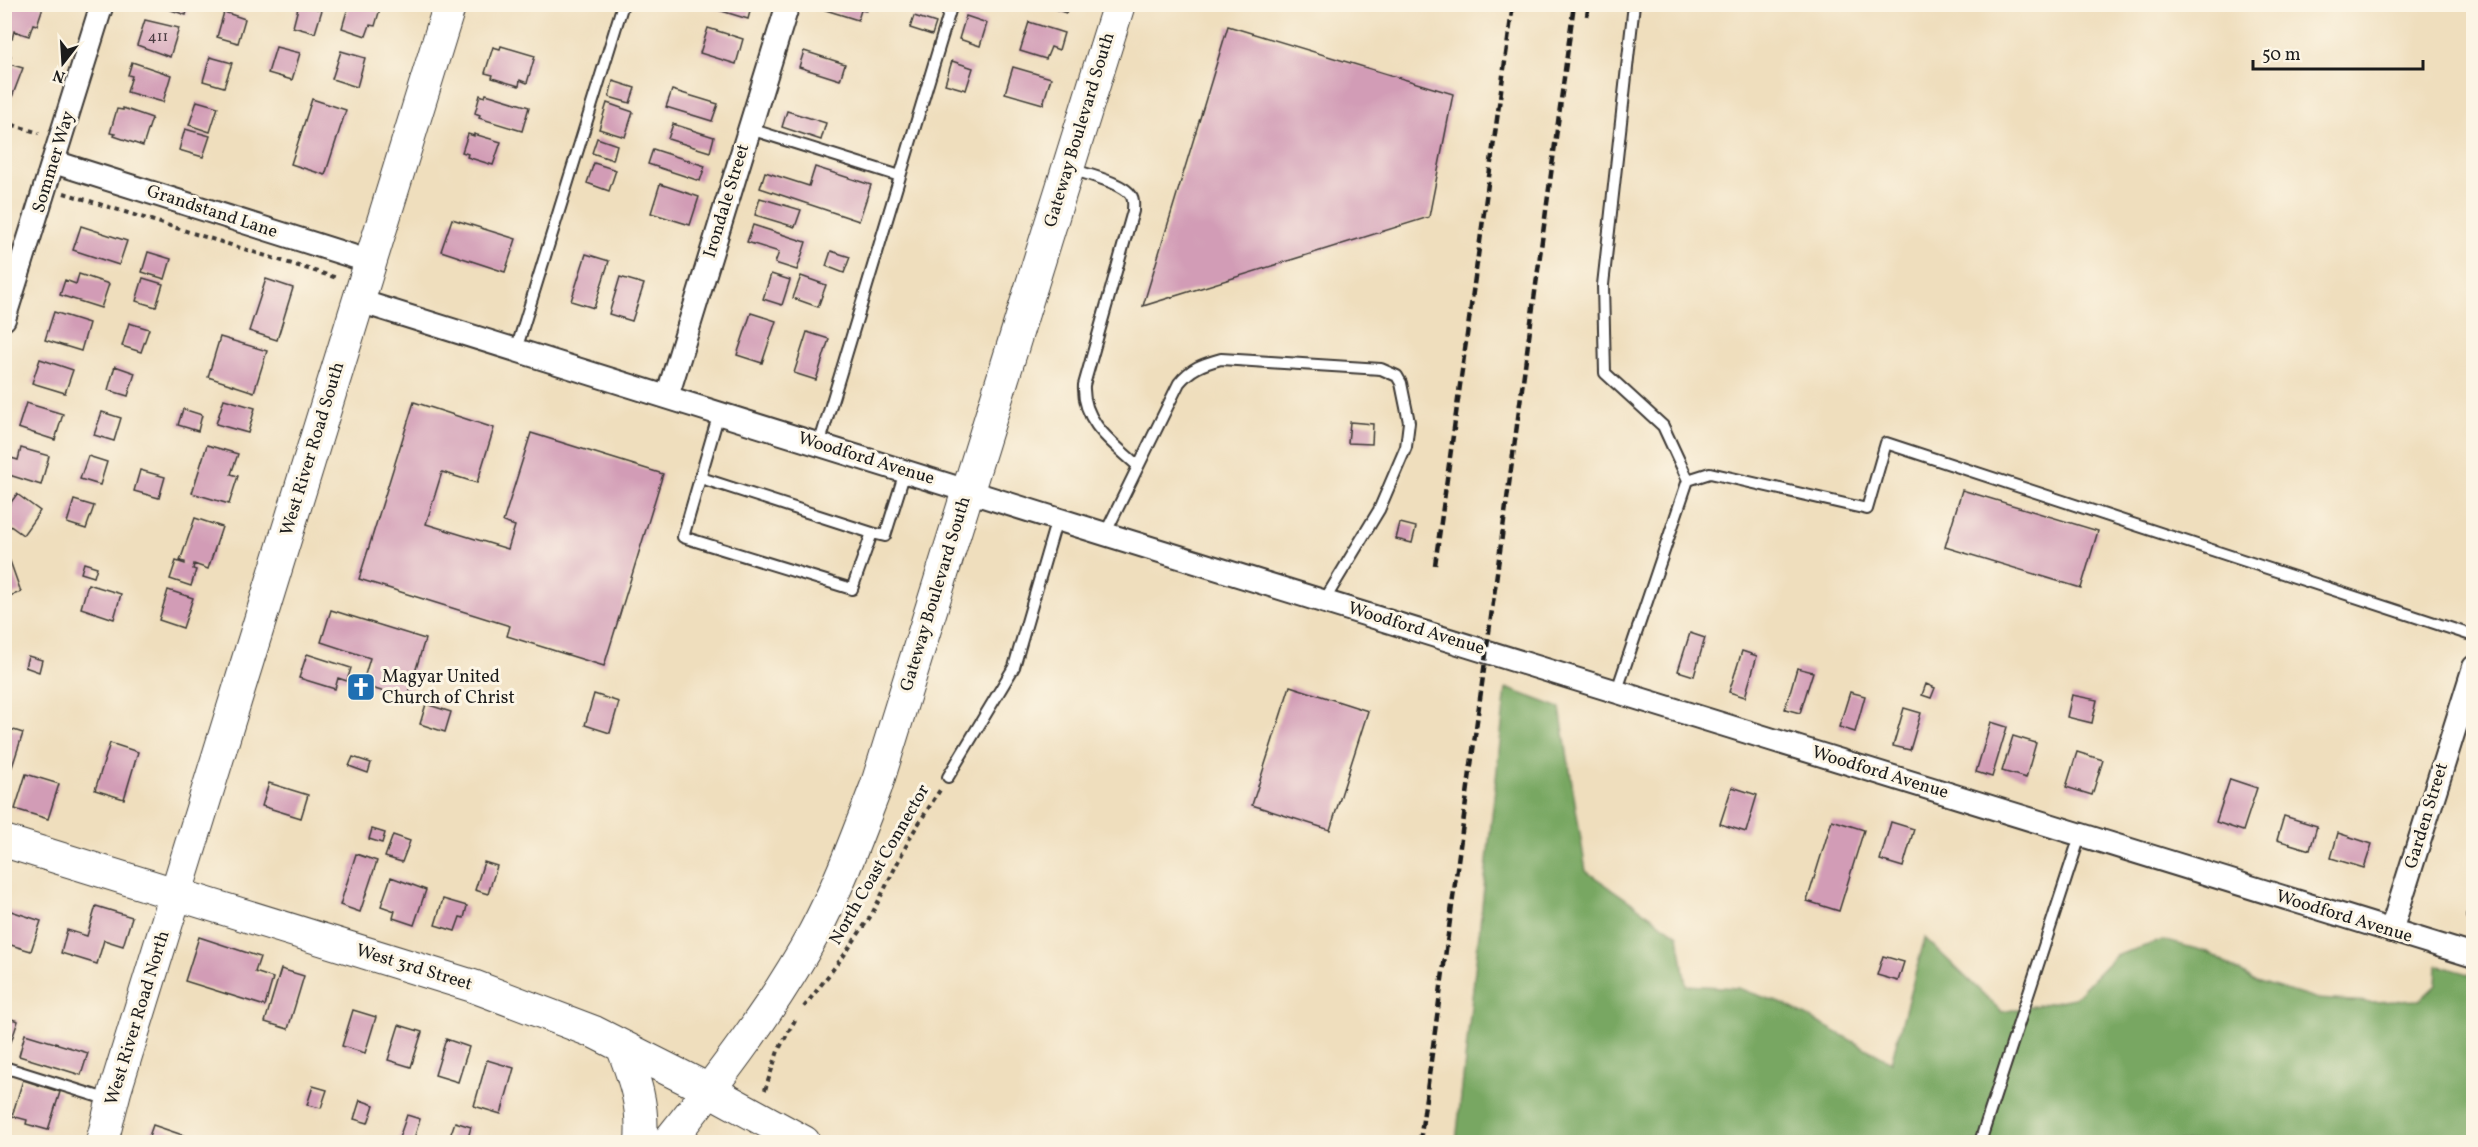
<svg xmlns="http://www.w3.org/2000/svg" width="2478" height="1147" viewBox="0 0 2478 1147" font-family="Vollkorn,serif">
<rect width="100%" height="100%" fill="#fcf5e5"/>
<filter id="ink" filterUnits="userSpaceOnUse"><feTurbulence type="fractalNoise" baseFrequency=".0167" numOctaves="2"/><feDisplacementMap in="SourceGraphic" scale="12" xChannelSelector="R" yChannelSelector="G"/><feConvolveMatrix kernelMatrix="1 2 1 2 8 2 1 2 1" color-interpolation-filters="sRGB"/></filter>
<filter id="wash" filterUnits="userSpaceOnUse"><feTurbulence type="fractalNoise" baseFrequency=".008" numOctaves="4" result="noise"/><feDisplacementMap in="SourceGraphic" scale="24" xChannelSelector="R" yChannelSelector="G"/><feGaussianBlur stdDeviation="1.35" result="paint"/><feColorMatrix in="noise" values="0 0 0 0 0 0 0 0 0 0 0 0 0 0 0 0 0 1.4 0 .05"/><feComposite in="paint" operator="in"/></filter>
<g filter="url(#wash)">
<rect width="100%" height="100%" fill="#efdebd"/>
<path fill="#78a762" stroke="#4a623f" stroke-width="1.5" d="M 1506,688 L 1560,708 L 1586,871 L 1678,935 L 1686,985 L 1738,988 L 1786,1005 L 1891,1062 L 1925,938 L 2002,1012 L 2074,998 L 2115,956 L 2163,940 L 2208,952 L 2253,980 L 2315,999 L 2372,1002 L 2420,1000 L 2436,985 L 2437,965 L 2473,975 L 2473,1142 L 1456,1142 Z"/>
<g id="blocks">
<path fill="#d29cb6" d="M 4,4 L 36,4 L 43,7 L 37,25 L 33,24 L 29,36 L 14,31 L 12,39 L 4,36 Z
M 153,4 L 189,4 L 186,15 Z
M 299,4 L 322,10 L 315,33 L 293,27 Z
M 349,4 L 367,4 L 380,9 L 375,26 L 370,25 L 366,36 L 342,28 Z
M 717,4 L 752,4 L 748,19 L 715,9 Z
M 820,4 L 868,4 L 866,11 L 861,10 L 858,20 L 819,8 Z
M 1041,4 L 1069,4 L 1066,13 Z
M 224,12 L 245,19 L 238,43 L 217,37 Z
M 914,16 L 936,23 L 932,35 L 910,28 Z
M 966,16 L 987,23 L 980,46 L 959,39 Z
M 145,20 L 179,28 L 170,57 L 137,45 Z
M 1029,22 L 1064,33 L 1059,50 L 1051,47 L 1046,59 L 1020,51 Z
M 1228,26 L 1453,94 L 1429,217 L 1143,306 Z
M 708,28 L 743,39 L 736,64 L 700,53 Z
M 501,46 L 535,56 L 527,83 L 520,80 L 519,86 L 492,78 L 493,75 L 485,73 L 493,47 L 500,49 Z
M 276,47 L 300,53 L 292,80 L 268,73 Z
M 341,51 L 365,58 L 357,87 L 332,79 Z
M 804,51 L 845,64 L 840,80 L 799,67 Z
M 4,54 L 11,56 L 9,64 L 23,68 L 12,97 L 4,95 Z
M 210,57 L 232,63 L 224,87 L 203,81 Z
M 952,61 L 973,68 L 966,90 L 945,84 Z
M 132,62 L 171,75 L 163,102 L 127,92 L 132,76 L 128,75 Z
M 1013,67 L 1051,78 L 1043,104 L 1005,93 Z
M 613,81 L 635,88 L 630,103 L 609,97 Z
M 672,90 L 718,104 L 712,121 L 666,107 Z
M 486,94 L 529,107 L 522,131 L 479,118 L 480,115 L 475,113 L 480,95 L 485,97 Z
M 312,99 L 346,110 L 325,175 L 291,164 Z
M 197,101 L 218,107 L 210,132 L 189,125 Z
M 607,103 L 633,112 L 625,137 L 599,129 Z
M 123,108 L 152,118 L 143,146 L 114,136 L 115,134 L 110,133 L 117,109 L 123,110 Z
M 787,111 L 826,123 L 821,140 L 782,127 Z
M 673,124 L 714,137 L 710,152 L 668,139 Z
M 185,129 L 210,136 L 203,157 L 179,150 Z
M 468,134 L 474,136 L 474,134 L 501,142 L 493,165 L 467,157 L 468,154 L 462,152 Z
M 597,138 L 617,145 L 613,160 L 592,153 Z
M 653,149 L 705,166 L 700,181 L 648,164 Z
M 594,163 L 616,170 L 609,191 L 587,183 Z
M 815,167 L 871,185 L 859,221 L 760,188 L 765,172 L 809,186 Z
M 660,184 L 699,197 L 690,225 L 651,213 Z
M 760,198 L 801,210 L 795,227 L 755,215 Z
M 452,219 L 516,239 L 505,272 L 441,251 Z
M 753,225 L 806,242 L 797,270 L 775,263 L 779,252 L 747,242 Z
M 81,226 L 127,241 L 119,265 L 73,250 Z
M 831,251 L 850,257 L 844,273 L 826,266 Z
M 148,252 L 171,259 L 165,279 L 142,272 Z
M 586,254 L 609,261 L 594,308 L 571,301 Z
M 79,274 L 109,284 L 101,308 L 60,295 L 65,280 L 76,284 Z
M 771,274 L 790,280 L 782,305 L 763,299 Z
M 801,276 L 826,285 L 818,307 L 793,298 Z
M 620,277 L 644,284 L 632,321 L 609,314 Z
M 143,278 L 163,284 L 156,307 L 136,301 Z
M 266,279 L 293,288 L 277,340 L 249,331 Z
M 54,312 L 89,323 L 81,351 L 45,340 Z
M 751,313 L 776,321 L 762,363 L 737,355 Z
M 129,323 L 149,329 L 141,352 L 122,346 Z
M 807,332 L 829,339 L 816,380 L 794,373 Z
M 220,337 L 267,351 L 254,392 L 208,377 Z
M 40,359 L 73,370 L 65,393 L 32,383 Z
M 115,366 L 135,373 L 128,396 L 108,390 Z
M 224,399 L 255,408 L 248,433 L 216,424 Z
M 414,402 L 494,428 L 477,483 L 442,472 L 426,524 L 508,549 L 515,526 L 503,522 L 531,433 L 663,474 L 604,666 L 507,636 L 510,626 L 359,579 Z
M 26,403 L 63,414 L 55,440 L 18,428 Z
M 183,409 L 202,415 L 198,431 L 178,425 Z
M 102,412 L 121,418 L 114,441 L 94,435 Z
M 1350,422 L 1373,424 L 1372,444 L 1348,443 Z
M 207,445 L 238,454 L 231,474 L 238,476 L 229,504 L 192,493 Z
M 21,448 L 49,456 L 41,485 L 6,474 L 11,458 L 18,460 Z
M 88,456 L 107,462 L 100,485 L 80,479 Z
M 140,470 L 165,477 L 159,498 L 134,491 Z
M 1962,490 L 2098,531 L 2081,588 L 1945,547 Z
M 17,494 L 40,511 L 23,535 L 5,522 L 5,501 L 9,505 Z
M 74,500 L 94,506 L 86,529 L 67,523 Z
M 195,518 L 222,527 L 208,569 L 194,564 L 193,569 L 196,570 L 191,586 L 170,579 L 176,561 L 185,564 L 185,562 L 180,561 Z
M 1400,523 L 1416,527 L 1412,543 L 1396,539 Z
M 10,561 L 21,592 L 4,598 L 4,563 Z
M 84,563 L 97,567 L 94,577 L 81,573 Z
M 88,584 L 121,594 L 114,619 L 81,608 Z
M 168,590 L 193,598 L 183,628 L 159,620 Z
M 331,610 L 425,639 L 407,699 L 362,685 L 370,658 L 321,642 Z
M 1690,633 L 1705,638 L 1694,676 L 1678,671 Z
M 1742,651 L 1757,656 L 1745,697 L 1729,692 Z
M 307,654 L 351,668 L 347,681 L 338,678 L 335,689 L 299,678 Z
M 28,656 L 42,660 L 39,672 L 25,667 Z
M 1797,668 L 1813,672 L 1800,713 L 1785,709 Z
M 1926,684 L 1935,688 L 1931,698 L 1922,695 Z
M 1290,686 L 1368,711 L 1330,830 L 1252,805 Z
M 1850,692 L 1865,696 L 1855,732 L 1839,727 Z
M 594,694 L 619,702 L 610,733 L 585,725 Z
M 2072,695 L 2097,700 L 2092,723 L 2067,717 Z
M 426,704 L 451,712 L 445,732 L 420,724 Z
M 1904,708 L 1921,713 L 1910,750 L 1893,746 Z
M 1991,722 L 2007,727 L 1992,777 L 1976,772 Z
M 4,727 L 23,733 L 12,767 L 4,765 Z
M 2013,736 L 2036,743 L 2026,778 L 2002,771 Z
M 110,743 L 138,752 L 124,799 L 95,790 Z
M 2077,752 L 2103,760 L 2092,795 L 2066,787 Z
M 353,757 L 371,763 L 368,773 L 349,766 Z
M 26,774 L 59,784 L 48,819 L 15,809 Z
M 2230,779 L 2257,788 L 2243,831 L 2216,822 Z
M 269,783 L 308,795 L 301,818 L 262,806 Z
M 1732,787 L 1757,795 L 1746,832 L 1720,824 Z
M 2284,816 L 2317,826 L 2310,850 L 2277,840 Z
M 1832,820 L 1864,830 L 1839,911 L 1807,901 Z
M 1891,822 L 1914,829 L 1903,867 L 1880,860 Z
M 372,829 L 385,833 L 382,843 L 369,839 Z
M 2338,833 L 2372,844 L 2364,868 L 2331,858 Z
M 393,835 L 410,841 L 402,862 L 385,857 Z
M 356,854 L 377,861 L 360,912 L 340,905 Z
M 484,862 L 497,866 L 488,894 L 475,890 Z
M 391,877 L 426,890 L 414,925 L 393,918 L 395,911 L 381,906 Z
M 443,899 L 467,906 L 464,918 L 460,917 L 455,931 L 435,925 Z
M 96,906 L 132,917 L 123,946 L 104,940 L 97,964 L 61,953 L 67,930 L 87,936 Z
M 8,910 L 41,921 L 31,951 L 4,943 L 4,920 Z
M 199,937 L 260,957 L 255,972 L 273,978 L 265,1006 L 185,981 Z
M 1883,956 L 1904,962 L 1898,981 L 1877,975 Z
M 281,969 L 304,976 L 288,1029 L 265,1022 Z
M 353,1010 L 376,1017 L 365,1053 L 342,1046 Z
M 5,1017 L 18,1021 L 11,1042 L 4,1039 Z
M 399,1025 L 422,1032 L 411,1067 L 388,1060 Z
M 25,1034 L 88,1053 L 81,1075 L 19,1056 Z
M 446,1039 L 469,1047 L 458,1082 L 435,1075 Z
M 487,1060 L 514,1068 L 501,1114 L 474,1106 Z
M 23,1080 L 60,1092 L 48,1130 L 26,1124 L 27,1120 L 12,1116 Z
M 313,1086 L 327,1090 L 321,1108 L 307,1105 Z
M 360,1100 L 374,1105 L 368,1123 L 354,1119 Z
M 407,1115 L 420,1119 L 413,1142 L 398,1141 Z
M 455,1122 L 471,1127 L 467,1142 L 448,1142 Z
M 153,1125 L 203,1142 L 147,1142 Z"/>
</g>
</g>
<g filter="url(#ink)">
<use href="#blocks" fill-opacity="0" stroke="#3c3934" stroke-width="1.5"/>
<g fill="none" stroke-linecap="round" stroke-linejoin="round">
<g stroke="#3c3934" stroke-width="14">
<path id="lane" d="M 750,129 L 900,176
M 1071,169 C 1085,174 1126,183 1132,197 C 1134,201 1133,206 1133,211 L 1084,385 C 1082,422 1113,443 1138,466
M 516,350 L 623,4
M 719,413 L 683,537 L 852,589 L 872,533 L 885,536 L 905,472
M 819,445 L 952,4
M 701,478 L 872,533
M 1688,480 L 1710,473 L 1867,509 L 1886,443 L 2474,636
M 1105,534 L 1179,383 C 1191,368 1203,364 1221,359 L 1381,369 L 1397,376 L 1401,383 L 1409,422 L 1406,447 L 1379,510 L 1324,601
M 1617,690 L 1688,480 L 1663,426 L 1605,373 L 1603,285 L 1634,4
M 948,777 L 1014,667 L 1057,519
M 2472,916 L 2474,911
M 4,1067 L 109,1100
M 1980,1142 L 2080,836"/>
</g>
<g stroke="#3c3934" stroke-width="26">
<path id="street" d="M 54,162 L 371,262
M 359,301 L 1105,534 L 2474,956
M 4,319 L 102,4
M 667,397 L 788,4
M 2391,931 L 2474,667"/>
</g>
<g stroke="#3c3934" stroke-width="34">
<path id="secondary" d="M 4,841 L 473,986 L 594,1032 L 709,1090 L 804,1142
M 622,1046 C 635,1080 644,1105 641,1142
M 102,1142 L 115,1091 L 450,4
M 668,1142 C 721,1076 773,1008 814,933 C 839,886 857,836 876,787 L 1119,4"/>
</g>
<path stroke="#3c3934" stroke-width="4" stroke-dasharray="4.5 4.5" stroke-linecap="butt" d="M 4,122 L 39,133
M 64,193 L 337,278
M 804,1007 L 845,954 L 872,914 L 912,834 L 940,790
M 765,1090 L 778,1051 L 795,1020"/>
<use href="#lane" stroke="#fff" stroke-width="10"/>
<use href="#street" stroke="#fff" stroke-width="22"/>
<use href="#secondary" stroke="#fff" stroke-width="32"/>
<path stroke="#1c1c1c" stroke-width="4.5" stroke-dasharray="9 4.5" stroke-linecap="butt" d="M 1587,16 L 1589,4
M 1435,565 L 1513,4
M 1420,1142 L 1574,4"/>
</g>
</g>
<defs>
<g id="church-square" transform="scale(1.5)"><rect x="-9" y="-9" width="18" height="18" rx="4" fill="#1f6fb2" stroke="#fcf5e5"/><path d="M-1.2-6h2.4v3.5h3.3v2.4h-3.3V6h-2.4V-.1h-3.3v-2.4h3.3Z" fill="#fff"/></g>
</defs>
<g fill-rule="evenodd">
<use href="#church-square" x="361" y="687"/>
</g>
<g text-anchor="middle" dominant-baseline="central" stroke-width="6" stroke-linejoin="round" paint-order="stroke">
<g font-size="15" fill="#4a3c42">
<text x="158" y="37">411</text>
</g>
<g font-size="18" fill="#1c1c1c" stroke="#fcf5e5">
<text transform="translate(1080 130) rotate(-73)">Gateway Boulevard South</text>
<text transform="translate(54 162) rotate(-73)">Sommer Way</text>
<text transform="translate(727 201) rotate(-73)">Irondale Street</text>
<text transform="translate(212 212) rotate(18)">Grandstand Lane</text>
<text transform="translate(313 449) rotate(-73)">West River Road South</text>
<text transform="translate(866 459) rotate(17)">Woodford Avenue</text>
<text transform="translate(936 594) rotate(-73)">Gateway Boulevard South</text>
<text transform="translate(1416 629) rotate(17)">Woodford Avenue</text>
<text transform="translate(1880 773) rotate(17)">Woodford Avenue</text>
<text transform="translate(2427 816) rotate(-73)">Garden Street</text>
<text transform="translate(880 865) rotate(-60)">North Coast Connector</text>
<text transform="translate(2344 917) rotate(17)">Woodford Avenue</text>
<text transform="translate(414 968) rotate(17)">West 3rd Street</text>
<text transform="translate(138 1018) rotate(-73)">West River Road North</text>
</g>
<g font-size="18" fill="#1c1c1c" stroke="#fcf5e5" text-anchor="start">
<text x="382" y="677">Magyar United<tspan x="382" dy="21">Church of Christ</tspan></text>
</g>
</g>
<rect width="2478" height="1147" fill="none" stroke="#fcf5e5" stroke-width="24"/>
<g transform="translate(63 63) rotate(197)" stroke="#fcf5e5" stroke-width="4.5" paint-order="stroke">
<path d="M0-4.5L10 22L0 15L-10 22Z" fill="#1c1c1c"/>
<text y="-9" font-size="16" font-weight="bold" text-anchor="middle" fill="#1c1c1c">N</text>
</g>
<path d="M2253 60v9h170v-9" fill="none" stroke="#1c1c1c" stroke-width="3"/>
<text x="2262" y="60" font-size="18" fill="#1c1c1c" stroke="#fcf5e5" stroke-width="4.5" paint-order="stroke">50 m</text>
</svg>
